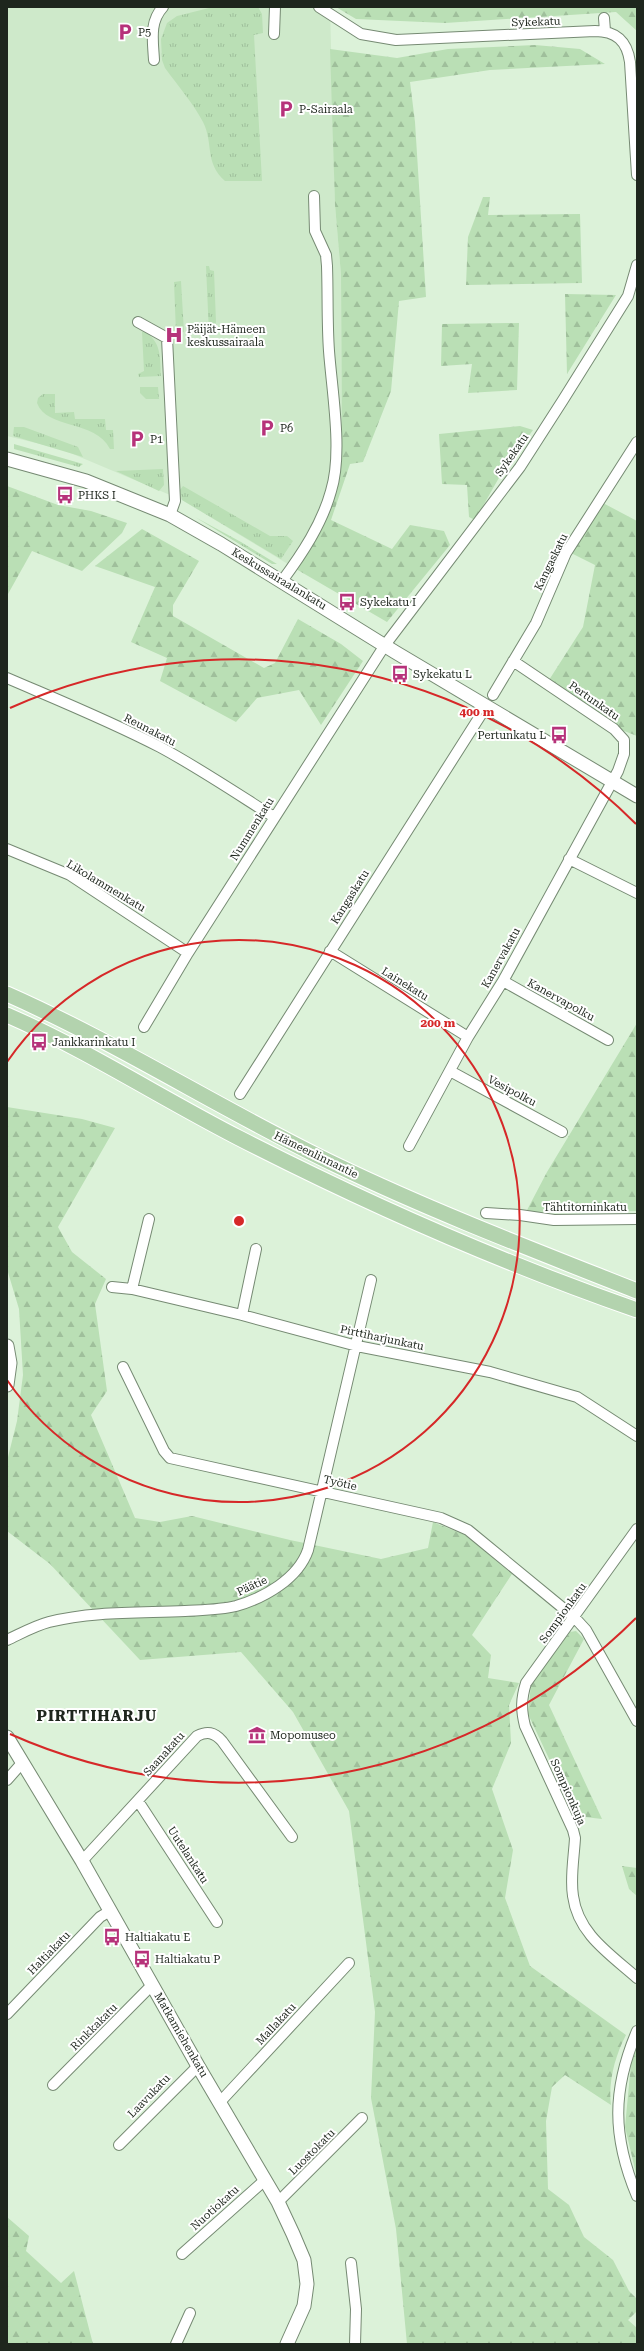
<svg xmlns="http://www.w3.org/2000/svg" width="644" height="2351" viewBox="0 0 644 2351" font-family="'Roboto Serif',serif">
<defs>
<pattern id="grass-tufts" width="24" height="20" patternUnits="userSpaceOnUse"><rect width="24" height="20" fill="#badfb5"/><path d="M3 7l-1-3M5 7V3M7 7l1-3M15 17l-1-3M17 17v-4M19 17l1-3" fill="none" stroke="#9fbf9b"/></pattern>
<pattern id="forest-firs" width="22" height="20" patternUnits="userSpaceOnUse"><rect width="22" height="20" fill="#badfb5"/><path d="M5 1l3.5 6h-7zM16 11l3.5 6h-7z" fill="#9fbf9b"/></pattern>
</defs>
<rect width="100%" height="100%" fill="#dcf2d9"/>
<path fill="#cee9ca" d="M 7,7 L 330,7 L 335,205 L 341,275 L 342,458 L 334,497 L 320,532 L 296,569 L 182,500 L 61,449 L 7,436 Z"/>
<path fill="url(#grass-tufts)" d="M 213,7 L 258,7 L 262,14 L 263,33 L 254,35 L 262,181 L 225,181 C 204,162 214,144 203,122 C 193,103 178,86 165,68 L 162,60 L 161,39 L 167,23 L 177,16 Z
M 206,266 L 209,266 L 210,270 L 214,271 L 216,322 L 214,335 L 209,334 Z
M 181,281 L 184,332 L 176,333 L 174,282 Z
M 144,331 C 162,342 160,358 161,376 L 139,377 L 138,374 L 144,371 L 142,332 Z
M 140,387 L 158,387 L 159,399 L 146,399 L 140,393 Z
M 43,394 L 55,394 L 55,413 L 74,412 L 75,419 L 105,419 L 106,430 L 113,430 L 114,449 L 110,449 C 95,419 47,430 37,403 L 38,398 Z
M 14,427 L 24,427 L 78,447 L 83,457 L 13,436 Z
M 14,444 L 83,464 L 79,467 L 14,449 Z
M 163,469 L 164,485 L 159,491 L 116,471 Z
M 183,486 L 270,536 L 287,536 L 293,541 L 281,559 L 182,500 L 180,490 Z
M 195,517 L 241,542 L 277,564 L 272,564 Z"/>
<path fill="url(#forest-firs)" d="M 336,7 L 637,7 L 637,31 L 616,12 L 445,23 L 356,19 Z
M 535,45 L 580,49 L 605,64 L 490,70 L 410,82 L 415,122 L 426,297 L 399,301 L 391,391 L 363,462 L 350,464 L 331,520 L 392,549 L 410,525 L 444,531 L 450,545 L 387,622 L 296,569 L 320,532 L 334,497 L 342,458 L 341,275 L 335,205 L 330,49 L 397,58 L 448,49 Z
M 483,197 L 490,197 L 488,215 L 580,214 L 582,283 L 466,285 L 468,237 Z
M 565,294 L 616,295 L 567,374 Z
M 519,323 L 517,390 L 468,393 L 472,364 L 441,366 L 442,324 Z
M 520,426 L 533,430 L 500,476 L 475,520 L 469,517 L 467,485 L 442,484 L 439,434 Z
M 7,486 L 58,505 L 91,511 L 127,523 L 122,533 L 82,571 L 32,551 L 8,594 Z
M 603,503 L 637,521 L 637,736 L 619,729 L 549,680 L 583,627 L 595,565 L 571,553 Z
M 142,529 L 199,561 L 173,605 L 173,616 L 264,668 L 275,663 L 298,619 L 341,644 L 363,661 L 321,725 L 299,690 L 257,698 L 236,722 L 160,681 L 167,658 L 131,642 L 155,587 L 95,566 Z
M 637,1023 L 637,1211 L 526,1212 L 547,1172 Z
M 7,1107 L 82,1119 L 115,1128 L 58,1227 L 72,1252 L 106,1279 L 95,1304 L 107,1391 L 91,1415 L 135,1518 L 160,1522 L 192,1516 L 290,1540 L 381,1559 L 428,1548 L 433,1522 L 465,1535 L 512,1574 L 472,1635 L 491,1655 L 488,1678 L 519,1683 L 509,1705 L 511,1743 L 492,1789 L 513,1850 L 505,1898 L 530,1966 L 626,2035 C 615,2056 608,2082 611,2105 L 565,2075 L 552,2087 L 546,2121 L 548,2189 L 569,2205 L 584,2237 L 613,2260 L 629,2291 L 637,2299 L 637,2311 L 628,2320 L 637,2328 L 637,2344 L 407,2344 L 396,2229 L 371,2098 L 375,2012 L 349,1811 L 293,1712 L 241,1652 L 140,1660 L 50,1564 L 7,1531 L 7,1461 L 17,1421 L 23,1375 L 19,1309 L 7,1269 Z
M 576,1631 L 584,1639 L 549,1705 L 602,1819 L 576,1816 L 528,1714 L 531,1684 L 570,1632 Z
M 622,1866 L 637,1868 L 637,1896 L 629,1889 Z
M 637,2045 L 637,2178 L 625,2127 L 632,2053 Z
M 7,2217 L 29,2236 L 26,2251 L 61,2283 L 74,2271 L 93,2344 L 7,2344 Z"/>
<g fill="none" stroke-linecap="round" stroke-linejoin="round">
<g stroke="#768a73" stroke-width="12">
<path id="street" d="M 319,7 L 361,34 L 396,40 L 595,31 C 616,31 627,41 630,62 L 637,175
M 604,18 L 605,31
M 274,34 L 275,7
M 154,60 C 153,41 149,22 163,7
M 138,322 L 167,338 L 175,501 L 170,515
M 282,581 C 302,554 322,524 331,491 C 343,453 332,392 329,351 C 327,323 328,294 327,266 L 326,255 L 315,231 L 314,196
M 7,678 C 58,700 110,721 160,747 C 199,768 236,793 274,817
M 493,695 L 536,623 L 566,553 L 637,442
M 7,849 L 70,875 L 188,953
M 569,859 L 637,893
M 330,951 L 468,1037
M 503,981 L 608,1040
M 144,1027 L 188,953 L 385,645 L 520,467 L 563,400 L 628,296 L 637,265
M 450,1071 L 562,1132
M 240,1094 L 482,713
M 409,1146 L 468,1037 L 503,981 L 618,771 L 624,754 L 624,740 L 614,729 L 513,661
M 486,1213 L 520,1215 L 554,1220 L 637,1219
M 112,1287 L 132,1289 L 242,1315 L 357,1346 L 490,1372 L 577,1397 L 637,1436
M 132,1289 L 149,1219
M 242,1315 L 256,1249
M 123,1367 L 164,1451 L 170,1458 L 441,1518 L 468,1530 L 575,1618 L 586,1630 L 637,1721
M 637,1529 L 526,1683 C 521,1699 521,1710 525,1726 L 573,1830 L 575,1838 C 574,1857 570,1878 573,1896 C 578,1934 610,1954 637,1978
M 7,1640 C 20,1634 34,1626 49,1622 C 92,1611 141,1613 185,1611 C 202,1610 220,1610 236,1606 C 264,1598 298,1579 308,1550 L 371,1280
M 7,1780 L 22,1763
M 138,1801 L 217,1922
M 82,1861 L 197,1736 C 207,1731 214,1732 222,1741 L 292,1837
M 7,2014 L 100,1917 L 110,1911
M 637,2031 C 612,2090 612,2136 637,2196
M 53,2085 L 152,1985
M 220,2102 L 349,1963
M 119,2145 L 198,2066
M 278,2202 L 362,2118
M 182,2254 L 265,2180
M 351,2263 L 356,2309 L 355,2344
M 176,2344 L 190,2313"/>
</g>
<g stroke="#768a73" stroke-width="15">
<path id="secondary" d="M 7,459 L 86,481 L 170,515 L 221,544 L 395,652 L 637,796
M 7,1346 L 10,1363 L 7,1385
M 7,1737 L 82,1861 L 198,2066 L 278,2202 L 293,2234 L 304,2260 L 307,2284 L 304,2306 L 287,2344"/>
</g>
<g stroke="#fff" stroke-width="17">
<path id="primary" d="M 7,994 C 120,1044 225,1112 336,1165 C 434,1212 536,1251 637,1291
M 7,1015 C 87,1050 161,1098 239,1138 C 366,1203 502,1263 637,1310"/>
</g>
<use href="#street" stroke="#fff" stroke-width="10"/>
<use href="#secondary" stroke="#fff" stroke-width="13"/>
<use href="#primary" stroke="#b3d3ae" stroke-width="15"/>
</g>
<g fill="none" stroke="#d62828" stroke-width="2">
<path d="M7 1062A281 281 0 1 1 7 1380"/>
<path d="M636 1618A562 562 0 0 1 10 1734M10 708A562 562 0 0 1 636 824"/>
</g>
<defs>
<g id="parking-bare" transform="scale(1.38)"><path d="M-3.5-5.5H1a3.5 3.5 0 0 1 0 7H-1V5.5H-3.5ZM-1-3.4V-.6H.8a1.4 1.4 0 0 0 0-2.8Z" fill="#b6327a" stroke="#fff" stroke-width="2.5" paint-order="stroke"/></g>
<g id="hospital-bare" transform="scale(1.38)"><path d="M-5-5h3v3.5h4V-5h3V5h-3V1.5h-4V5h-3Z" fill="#b6327a" stroke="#fff" stroke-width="2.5" paint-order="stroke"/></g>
<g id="bus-bare" transform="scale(1.38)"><path d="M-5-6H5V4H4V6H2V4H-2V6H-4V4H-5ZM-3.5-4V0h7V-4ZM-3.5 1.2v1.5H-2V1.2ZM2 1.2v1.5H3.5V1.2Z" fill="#b6327a" stroke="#fff" stroke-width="2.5" paint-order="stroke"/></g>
<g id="museum-bare" transform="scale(1.38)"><path d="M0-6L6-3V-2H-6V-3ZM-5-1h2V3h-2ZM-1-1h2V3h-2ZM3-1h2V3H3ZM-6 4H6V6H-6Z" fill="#b6327a" stroke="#fff" stroke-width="2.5" paint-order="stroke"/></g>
</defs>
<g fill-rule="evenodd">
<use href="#parking-bare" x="125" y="32"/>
<use href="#parking-bare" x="286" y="109"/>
<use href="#hospital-bare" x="174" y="335"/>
<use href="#parking-bare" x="267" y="428"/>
<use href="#parking-bare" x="137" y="439"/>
<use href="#bus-bare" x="65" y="495"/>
<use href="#bus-bare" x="347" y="602"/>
<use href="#bus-bare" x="400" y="674"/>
<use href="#bus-bare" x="559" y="735"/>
<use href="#bus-bare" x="39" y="1042"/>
<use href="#museum-bare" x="257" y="1735"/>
<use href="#bus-bare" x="112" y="1937"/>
<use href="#bus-bare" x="142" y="1959"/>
</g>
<g text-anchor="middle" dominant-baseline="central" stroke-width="4" stroke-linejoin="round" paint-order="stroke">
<g font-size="11" fill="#1e261d" stroke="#fff">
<text transform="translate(536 22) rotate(-2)">Sykekatu</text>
<text transform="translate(512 455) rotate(-55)">Sykekatu</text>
<text transform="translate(551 562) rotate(-64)">Kangaskatu</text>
<text transform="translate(279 579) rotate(31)">Keskussairaalankatu</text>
<text transform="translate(594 701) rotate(35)">Pertunkatu</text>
<text transform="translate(150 730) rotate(27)">Reunakatu</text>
<text transform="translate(252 829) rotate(-58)">Nummenkatu</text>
<text transform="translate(106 886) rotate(31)">Likolammenkatu</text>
<text transform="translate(350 897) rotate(-58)">Kangaskatu</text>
<text transform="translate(501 958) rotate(-61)">Kanervakatu</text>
<text transform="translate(405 984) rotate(32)">Lainekatu</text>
<text transform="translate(561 1000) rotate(29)">Kanervapolku</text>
<text transform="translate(512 1091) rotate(28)">Vesipolku</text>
<text transform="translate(316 1155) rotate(26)">Hämeenlinnantie</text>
<text x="585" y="1207">Tähtitorninkatu</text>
<text transform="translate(382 1338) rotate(12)">Pirttiharjunkatu</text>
<text transform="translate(340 1483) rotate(13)">Työtie</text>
<text transform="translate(252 1586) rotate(-25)">Päätie</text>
<text transform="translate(563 1613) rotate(-54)">Sompionkatu</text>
<text transform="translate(164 1754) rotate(-48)">Saanakatu</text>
<text transform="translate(568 1792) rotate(66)">Sompionkuja</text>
<text transform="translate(188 1855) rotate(57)">Uutelankatu</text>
<text transform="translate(49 1953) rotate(-46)">Haltiakatu</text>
<text transform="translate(276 2024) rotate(-47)">Mallakatu</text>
<text transform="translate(94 2027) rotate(-45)">Rinkkakatu</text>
<text transform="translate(181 2035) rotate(60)">Matkamiehenkatu</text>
<text transform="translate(149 2096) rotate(-46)">Laavukatu</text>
<text transform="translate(312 2152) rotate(-45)">Luostokatu</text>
<text transform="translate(215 2208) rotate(-42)">Nuotiokatu</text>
</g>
<g font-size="11" fill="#1e261d" stroke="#fff" text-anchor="start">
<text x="138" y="32">P5</text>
<text x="299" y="109">P-Sairaala</text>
<text x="187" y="329">Päijät-Hämeen<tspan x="187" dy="13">keskussairaala</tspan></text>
<text x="280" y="428">P6</text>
<text x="150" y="439">P1</text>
<text x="78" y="495">PHKS I</text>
<text x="360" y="602">Sykekatu I</text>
<text x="413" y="674">Sykekatu L</text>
<text x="546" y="735" text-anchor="end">Pertunkatu L</text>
<text x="52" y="1042">Jankkarinkatu I</text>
<text x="270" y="1735">Mopomuseo</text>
<text x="125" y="1937">Haltiakatu E</text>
<text x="155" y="1959">Haltiakatu P</text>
</g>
<g font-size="15" font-weight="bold" letter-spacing="1" fill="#1e261d" stroke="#fff">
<text x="97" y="1716">PIRTTIHARJU</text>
</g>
</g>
<circle cx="239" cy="1221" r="6" fill="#d62828" stroke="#fff" stroke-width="2"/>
<g font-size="12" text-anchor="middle" font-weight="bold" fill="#d62828" stroke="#fff" stroke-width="4" stroke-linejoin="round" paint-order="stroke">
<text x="477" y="716">400 m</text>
<text x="438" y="1027">200 m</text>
</g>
<rect width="644" height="2351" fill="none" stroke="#1e261d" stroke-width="16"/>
</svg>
